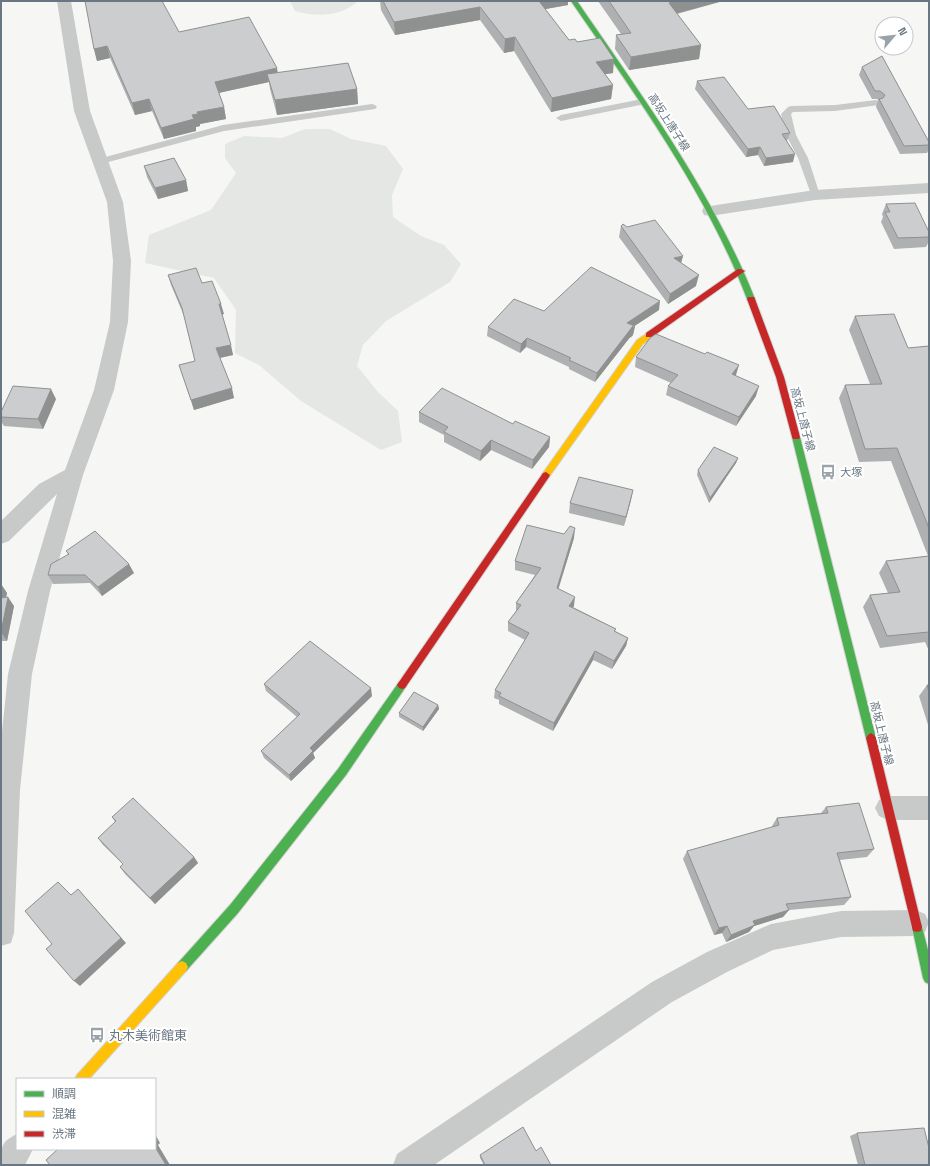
<svg xmlns="http://www.w3.org/2000/svg" width="930" height="1166" viewBox="0 0 930 1166" font-family="'Space Grotesk','Noto Sans JP',sans-serif">
<rect width="100%" height="100%" fill="#f6f6f5"/>
<path fill="#e4e7e3" d="M 290,1 L 358,1 C 341,17 316,17 295,11 Z
M 305,129 L 330,129 L 351,139 L 386,146 L 403,169 L 392,195 L 393,217 L 421,236 L 444,245 L 461,264 L 450,282 L 386,321 L 363,345 L 357,366 L 378,392 L 398,411 L 402,442 L 381,450 L 301,401 L 259,365 L 235,353 L 236,310 L 214,278 L 145,263 L 149,235 L 211,210 L 236,173 L 225,158 L 225,144 L 244,136 L 282,138 Z"/>
<g fill="none" stroke-linecap="round" stroke-linejoin="round">
<g stroke="#d2d3d3" stroke-width="2">
<path id="fast" d="M 571,1 L 577,1 C 642,96 712,191 755,299 L 754,301 L 748,301 L 747,299 C 706,191 636,96 571,1 Z
M 796,434 L 800,437 L 876,738 L 874,741 L 871,743 L 868,741 L 866,738 L 792,437 Z
M 402,681 L 405,682 L 407,685 L 405,688 L 346,775 L 238,913 L 186,971 L 182,973 L 178,971 L 176,967 L 178,963 L 230,905 L 338,769 L 399,682 Z
M 917,922 L 921,923 L 922,927 L 929,954 L 929,984 L 925,982 L 923,978 L 912,927 L 913,923 Z"/>
</g>
<g stroke="#d2d3d3" stroke-width="2">
<path id="slow" d="M 649,332 L 652,333 L 652,337 L 643,344 L 549,477 L 543,477 L 542,475 L 543,473 L 637,340 Z
M 182,961 L 186,963 L 188,967 L 186,971 L 89,1079 L 75,1079 L 77,1075 L 178,963 Z"/>
</g>
<g stroke="#d2d3d3" stroke-width="2">
<path id="jam" d="M 738,269 L 741,269 L 745,271 L 652,337 L 646,337 L 646,333 Z
M 748,297 L 754,297 L 755,299 L 784,377 L 800,437 L 799,439 L 793,439 L 792,437 L 776,377 L 747,299 Z
M 546,472 L 550,475 L 549,477 L 405,688 L 402,689 L 399,688 L 397,685 L 399,682 L 543,473 Z
M 871,733 L 874,735 L 876,738 L 922,927 L 921,931 L 917,932 L 913,931 L 912,927 L 866,738 L 868,735 Z"/>
</g>
<path fill="#c8caca" fill-rule="evenodd" d="M 642,99 L 645,100 L 646,102 L 645,104 L 561,121 L 556,118 L 561,115 Z
M 876,100 L 881,103 L 879,105 L 835,111 L 793,112 L 791,114 L 796,135 L 808,158 L 820,195 L 815,198 L 812,197 L 798,158 L 786,135 L 781,114 L 788,107 L 791,106 L 835,105 Z
M 372,104 L 375,105 L 377,107 L 375,109 L 224,131 L 101,164 L 96,161 L 98,159 L 223,125 Z"/>
<path fill="#c8caca" fill-rule="evenodd" d="M 57,1 L 71,1 L 90,111 L 123,202 L 131,261 L 128,322 L 114,390 L 83,475 L 50,591 L 32,674 L 20,790 L 14,933 L 11,943 L 1,946 L 1,741 L 8,674 L 28,591 L 57,494 L 9,541 L 1,544 L 1,521 L 39,484 L 65,470 L 94,390 L 110,322 L 113,261 L 107,202 L 74,111 Z
M 929,183 L 929,193 L 815,200 L 710,216 L 704,215 L 702,211 L 704,207 L 710,206 L 815,190 Z
M 888,796 L 929,796 L 929,820 L 888,820 L 879,816 L 875,808 L 879,800 Z
M 916,910 L 925,914 L 929,922 L 925,932 L 916,936 L 841,937 L 773,950 L 727,972 L 672,1002 L 434,1165 L 393,1165 L 397,1154 L 652,982 L 707,952 L 771,924 L 841,911 Z
M 17,1134 L 17,1149 L 33,1149 L 25,1165 L 1,1165 C 1,1148 0,1142 17,1134 Z"/>
<use href="#fast" fill="#4caf50" fill-rule="evenodd"/>
<use href="#slow" fill="#ffc107" fill-rule="evenodd"/>
<use href="#jam" fill="#c62828" fill-rule="evenodd"/>
</g>
<path fill="#afb0b1" d="M 380,1 L 568,1 L 568,5 L 545,9 L 569,40 L 577,42 L 613,73 L 605,74 L 613,85 L 611,99 L 551,112 L 514,51 L 504,53 L 480,20 L 395,35 L 381,10 Z
M 598,1 L 723,1 L 677,14 L 701,45 L 699,59 L 629,70 L 615,49 L 616,35 L 621,34 Z
M 179,32 L 278,73 L 357,89 L 358,104 L 277,115 L 270,89 L 269,82 L 219,93 L 224,107 L 226,119 L 200,124 L 200,126 L 196,127 L 196,131 L 164,139 L 152,111 L 135,115 L 110,58 L 97,61 L 94,49 Z
M 862,67 L 929,142 L 929,149 L 927,153 L 900,154 L 876,107 L 878,100 L 877,99 L 872,99 L 859,75 Z
M 697,81 L 748,109 L 790,133 L 787,141 L 793,162 L 764,166 L 758,155 L 746,157 L 695,89 Z
M 144,166 L 186,180 L 188,191 L 158,199 L 147,177 Z
M 886,204 L 929,232 L 929,241 L 926,247 L 894,249 L 881,222 L 883,217 L 882,214 Z
M 621,226 L 627,227 L 683,256 L 681,263 L 696,286 L 668,304 L 619,237 Z
M 168,275 L 202,283 L 224,314 L 222,314 L 233,355 L 220,358 L 234,398 L 194,410 L 179,365 L 195,361 L 184,316 L 171,285 Z
M 659,310 L 634,326 L 635,326 L 633,335 L 630,338 L 631,336 L 595,382 L 569,369 L 569,367 L 526,347 L 520,353 L 487,336 L 488,327 L 544,311 Z
M 855,316 L 908,348 L 929,346 L 929,651 L 925,642 L 880,648 L 863,607 L 870,595 L 888,593 L 879,573 L 886,561 L 928,556 L 891,461 L 859,462 L 839,398 L 845,385 L 870,384 L 849,330 Z
M 636,357 L 736,375 L 735,376 L 756,396 L 736,426 L 666,395 L 668,386 L 671,383 L 635,367 Z
M 56,399 L 43,429 L 4,426 L 1,421 L 1,412 Z
M 419,412 L 513,424 L 550,437 L 549,447 L 532,469 L 491,450 L 480,461 L 444,442 L 444,435 L 419,422 Z
M 738,458 L 736,463 L 709,503 L 697,475 L 698,470 Z
M 631,500 L 624,526 L 569,513 L 570,503 Z
M 574,538 L 558,588 L 574,606 L 573,607 L 616,629 L 615,631 L 628,638 L 626,646 L 612,669 L 593,660 L 553,731 L 499,704 L 499,700 L 494,698 L 495,690 L 525,640 L 508,631 L 508,622 L 516,611 L 516,603 L 535,575 L 515,570 L 515,561 Z
M 66,551 L 134,573 L 102,596 L 90,583 L 53,584 L 48,575 L 68,554 Z
M 1,584 L 7,593 L 6,597 L 14,606 L 7,641 L 1,641 Z
M 264,684 L 372,696 L 313,753 L 315,758 L 291,781 L 264,758 L 261,751 L 297,717 L 266,691 Z
M 927,685 L 929,685 L 929,728 L 919,696 Z
M 438,705 L 439,709 L 423,731 L 399,717 L 399,713 Z
M 826,807 L 874,849 L 867,857 L 840,860 L 851,897 L 844,905 L 789,910 L 783,917 L 754,926 L 749,932 L 726,942 L 722,933 L 714,935 L 683,859 L 687,851 L 772,827 L 772,826 L 777,818 L 821,813 Z
M 112,817 L 194,857 L 198,863 L 155,904 L 125,874 L 120,867 L 123,864 L 103,845 L 98,838 L 115,822 Z
M 857,1133 L 929,1165 L 858,1165 L 850,1136 Z
M 536,1151 L 551,1165 L 484,1165 L 480,1158 L 480,1155 Z"/>
<path fill="#8f9090" d="M 536,1 L 568,1 L 568,5 L 535,11 Z
M 676,1 L 723,1 L 667,16 L 669,3 Z
M 480,7 L 480,20 L 395,35 L 394,22 Z
M 515,37 L 514,51 L 504,53 L 505,39 Z
M 701,45 L 699,59 L 629,70 L 631,57 Z
M 107,46 L 110,58 L 97,61 L 94,49 Z
M 614,59 L 613,73 L 594,76 L 596,62 Z
M 277,68 L 279,80 L 267,74 L 269,82 L 218,93 L 215,82 Z
M 613,85 L 611,99 L 551,112 L 552,98 Z
M 357,89 L 358,104 L 277,115 L 275,100 Z
M 149,99 L 152,111 L 135,115 L 132,103 Z
M 224,107 L 226,119 L 200,124 L 200,126 L 196,127 L 196,131 L 164,139 L 161,128 L 197,112 Z
M 760,147 L 758,155 L 746,157 L 748,149 Z
M 795,154 L 793,162 L 764,166 L 766,158 Z
M 186,180 L 188,191 L 158,199 L 155,188 Z
M 683,256 L 680,266 L 674,258 Z
M 699,275 L 696,286 L 668,304 L 670,294 Z
M 660,301 L 659,310 L 633,327 L 635,326 L 633,335 L 630,338 L 631,336 L 595,382 L 597,373 L 627,323 Z
M 219,304 L 221,304 L 224,314 L 221,315 Z
M 527,338 L 526,347 L 520,353 L 521,344 Z
M 231,345 L 233,355 L 219,358 L 216,348 Z
M 739,365 L 736,375 L 730,384 L 732,374 Z
M 759,386 L 756,396 L 736,426 L 739,417 Z
M 232,388 L 234,398 L 194,410 L 191,400 Z
M 51,389 L 56,399 L 43,429 L 38,419 Z
M 550,437 L 549,447 L 532,469 L 533,460 Z
M 491,440 L 491,450 L 480,461 L 481,451 Z
M 738,458 L 736,463 L 709,503 L 710,498 Z
M 633,490 L 631,500 L 624,526 L 626,517 Z
M 575,528 L 574,538 L 556,597 L 557,588 Z
M 129,564 L 134,573 L 102,596 L 98,587 Z
M 1,584 L 7,593 L 4,607 L 1,602 Z
M 8,597 L 14,606 L 7,641 L 1,632 Z
M 575,597 L 574,606 L 568,614 L 569,606 Z
M 628,638 L 626,646 L 612,669 L 614,661 Z
M 595,651 L 593,660 L 553,731 L 554,723 Z
M 371,688 L 372,696 L 313,753 L 315,758 L 291,781 L 289,775 L 310,748 Z
M 438,705 L 439,709 L 423,731 L 423,727 Z
M 194,857 L 198,863 L 155,904 L 150,898 Z
M 78,889 L 126,943 L 80,986 L 74,981 Z
M 789,910 L 783,917 L 754,926 L 749,932 L 726,942 L 731,935 L 753,921 Z
M 727,926 L 722,933 L 714,935 L 719,928 Z
M 155,1134 L 160,1143 L 158,1145 L 170,1165 L 166,1165 L 155,1147 Z"/>
<path fill="#cccdce" stroke="#8f9090" d="M 85,1 L 162,1 L 179,32 L 249,17 L 277,68 L 215,82 L 224,107 L 197,112 L 198,114 L 192,115 L 194,119 L 161,128 L 149,99 L 132,103 L 107,46 L 94,49 Z
M 383,1 L 539,1 L 569,40 L 575,39 L 577,42 L 600,38 L 614,59 L 596,62 L 613,85 L 552,98 L 515,37 L 505,39 L 480,7 L 394,22 Z
M 609,1 L 676,1 L 669,3 L 701,45 L 631,57 L 616,35 L 631,33 Z
M 882,56 L 929,142 L 929,145 L 904,146 L 879,99 L 883,98 L 885,95 L 880,91 L 875,91 L 862,67 Z
M 348,63 L 357,89 L 275,100 L 267,74 Z
M 724,77 L 748,109 L 774,106 L 790,133 L 782,134 L 795,154 L 766,158 L 760,147 L 748,149 L 697,81 Z
M 174,158 L 186,180 L 155,188 L 144,166 Z
M 915,203 L 929,232 L 929,237 L 898,238 L 885,212 L 890,212 L 886,204 Z
M 655,220 L 683,256 L 674,258 L 699,275 L 670,294 L 621,226 L 623,224 L 627,227 Z
M 591,267 L 660,301 L 627,323 L 635,326 L 632,329 L 633,326 L 597,373 L 569,360 L 571,358 L 527,338 L 521,344 L 488,327 L 514,299 L 544,311 Z
M 196,268 L 202,283 L 212,281 L 221,304 L 219,304 L 231,345 L 216,348 L 232,388 L 191,400 L 179,365 L 195,361 L 182,308 L 168,275 Z
M 894,314 L 908,348 L 929,346 L 929,528 L 897,448 L 865,449 L 845,385 L 882,384 L 855,316 Z
M 656,334 L 705,354 L 707,352 L 739,365 L 732,374 L 759,386 L 739,417 L 668,386 L 678,375 L 636,357 L 650,338 Z
M 13,386 L 51,389 L 38,419 L 1,417 L 1,412 Z
M 442,388 L 513,424 L 515,421 L 550,437 L 533,460 L 491,440 L 481,451 L 444,432 L 448,427 L 419,412 Z
M 714,447 L 738,458 L 710,498 L 698,470 Z
M 579,477 L 633,490 L 626,517 L 570,503 Z
M 527,525 L 564,534 L 570,526 L 575,528 L 557,588 L 575,597 L 569,606 L 616,629 L 614,631 L 628,638 L 614,661 L 595,651 L 554,723 L 499,696 L 501,693 L 495,690 L 529,633 L 508,622 L 521,605 L 516,603 L 541,568 L 515,561 Z
M 95,531 L 129,564 L 98,587 L 85,575 L 48,575 L 51,564 L 69,554 L 66,551 Z
M 929,556 L 929,632 L 887,636 L 870,595 L 900,592 L 886,561 Z
M 8,597 L 1,632 L 1,598 Z
M 310,641 L 371,688 L 310,748 L 313,751 L 289,775 L 261,751 L 300,714 L 264,684 Z
M 927,685 L 929,685 L 929,692 Z
M 414,692 L 438,705 L 423,727 L 399,713 Z
M 133,798 L 194,857 L 150,898 L 120,867 L 123,864 L 98,838 L 116,821 L 112,817 Z
M 859,803 L 874,849 L 837,853 L 851,897 L 786,904 L 789,910 L 753,921 L 755,925 L 731,935 L 727,926 L 719,928 L 687,851 L 779,825 L 777,818 L 828,813 L 826,807 Z
M 58,882 L 71,895 L 78,889 L 121,938 L 74,981 L 46,949 L 52,944 L 25,911 Z
M 523,1127 L 536,1151 L 541,1147 L 551,1165 L 485,1165 L 480,1155 Z
M 924,1128 L 929,1148 L 929,1165 L 865,1165 L 857,1133 Z
M 155,1147 L 166,1165 L 50,1165 L 46,1160 L 58,1149 L 155,1149 Z"/>
<defs>
<g id="bus-bare" transform="scale(1.2)"><path d="M-5-6H5V4H4V6H2V4H-2V6H-4V4H-5ZM-3.5-4V0h7V-4ZM-3.5 1.2v1.5H-2V1.2ZM2 1.2v1.5H3.5V1.2Z" fill="#9aa3aa" stroke="#fff" stroke-width="2.5" paint-order="stroke"/></g>
</defs>
<g fill-rule="evenodd">
<use href="#bus-bare" x="828" y="472"/>
<use href="#bus-bare" x="97" y="1035"/>
</g>
<g text-anchor="middle" dominant-baseline="central" stroke-width="4" stroke-linejoin="round" paint-order="stroke">
<g font-size="11" fill="#697782" stroke="#fff">
<text transform="translate(669 122) rotate(57)">高坂上唐子線</text>
<text transform="translate(803 419) rotate(75)">高坂上唐子線</text>
<text transform="translate(882 733) rotate(76)">高坂上唐子線</text>
</g>
<g font-size="11" fill="#697782" stroke="#fff" text-anchor="start">
<text x="840" y="472">大塚</text>
</g>
<g font-size="13" fill="#697782" stroke="#fff" text-anchor="start">
<text x="109" y="1035">丸木美術館東</text>
</g>
</g>
<rect width="930" height="1166" fill="none" stroke="#697782" stroke-width="4"/>
<rect x="16" y="1078" width="140" height="72" fill="#ffffff" stroke="#c3c9cd"/>
<rect x="24" y="1091" width="20" height="6" fill="#4caf50" stroke="#c3c9cd"/>
<text x="52" y="1098" font-size="12" fill="#697782">順調</text>
<rect x="24" y="1111" width="20" height="6" fill="#ffc107" stroke="#c3c9cd"/>
<text x="52" y="1118" font-size="12" fill="#697782">混雑</text>
<rect x="24" y="1131" width="20" height="6" fill="#c62828" stroke="#c3c9cd"/>
<text x="52" y="1138" font-size="12" fill="#697782">渋滞</text>
<g transform="translate(894 36) rotate(62)"><circle r="19" fill="#ffffff" stroke="#c3c9cd"/>
<path d="M0-3L7 15L0 10L-7 15Z" fill="#9aa3aa"/>
<text y="-6" font-size="11" font-weight="bold" text-anchor="middle" fill="#697782">N</text>
</g>
</svg>
